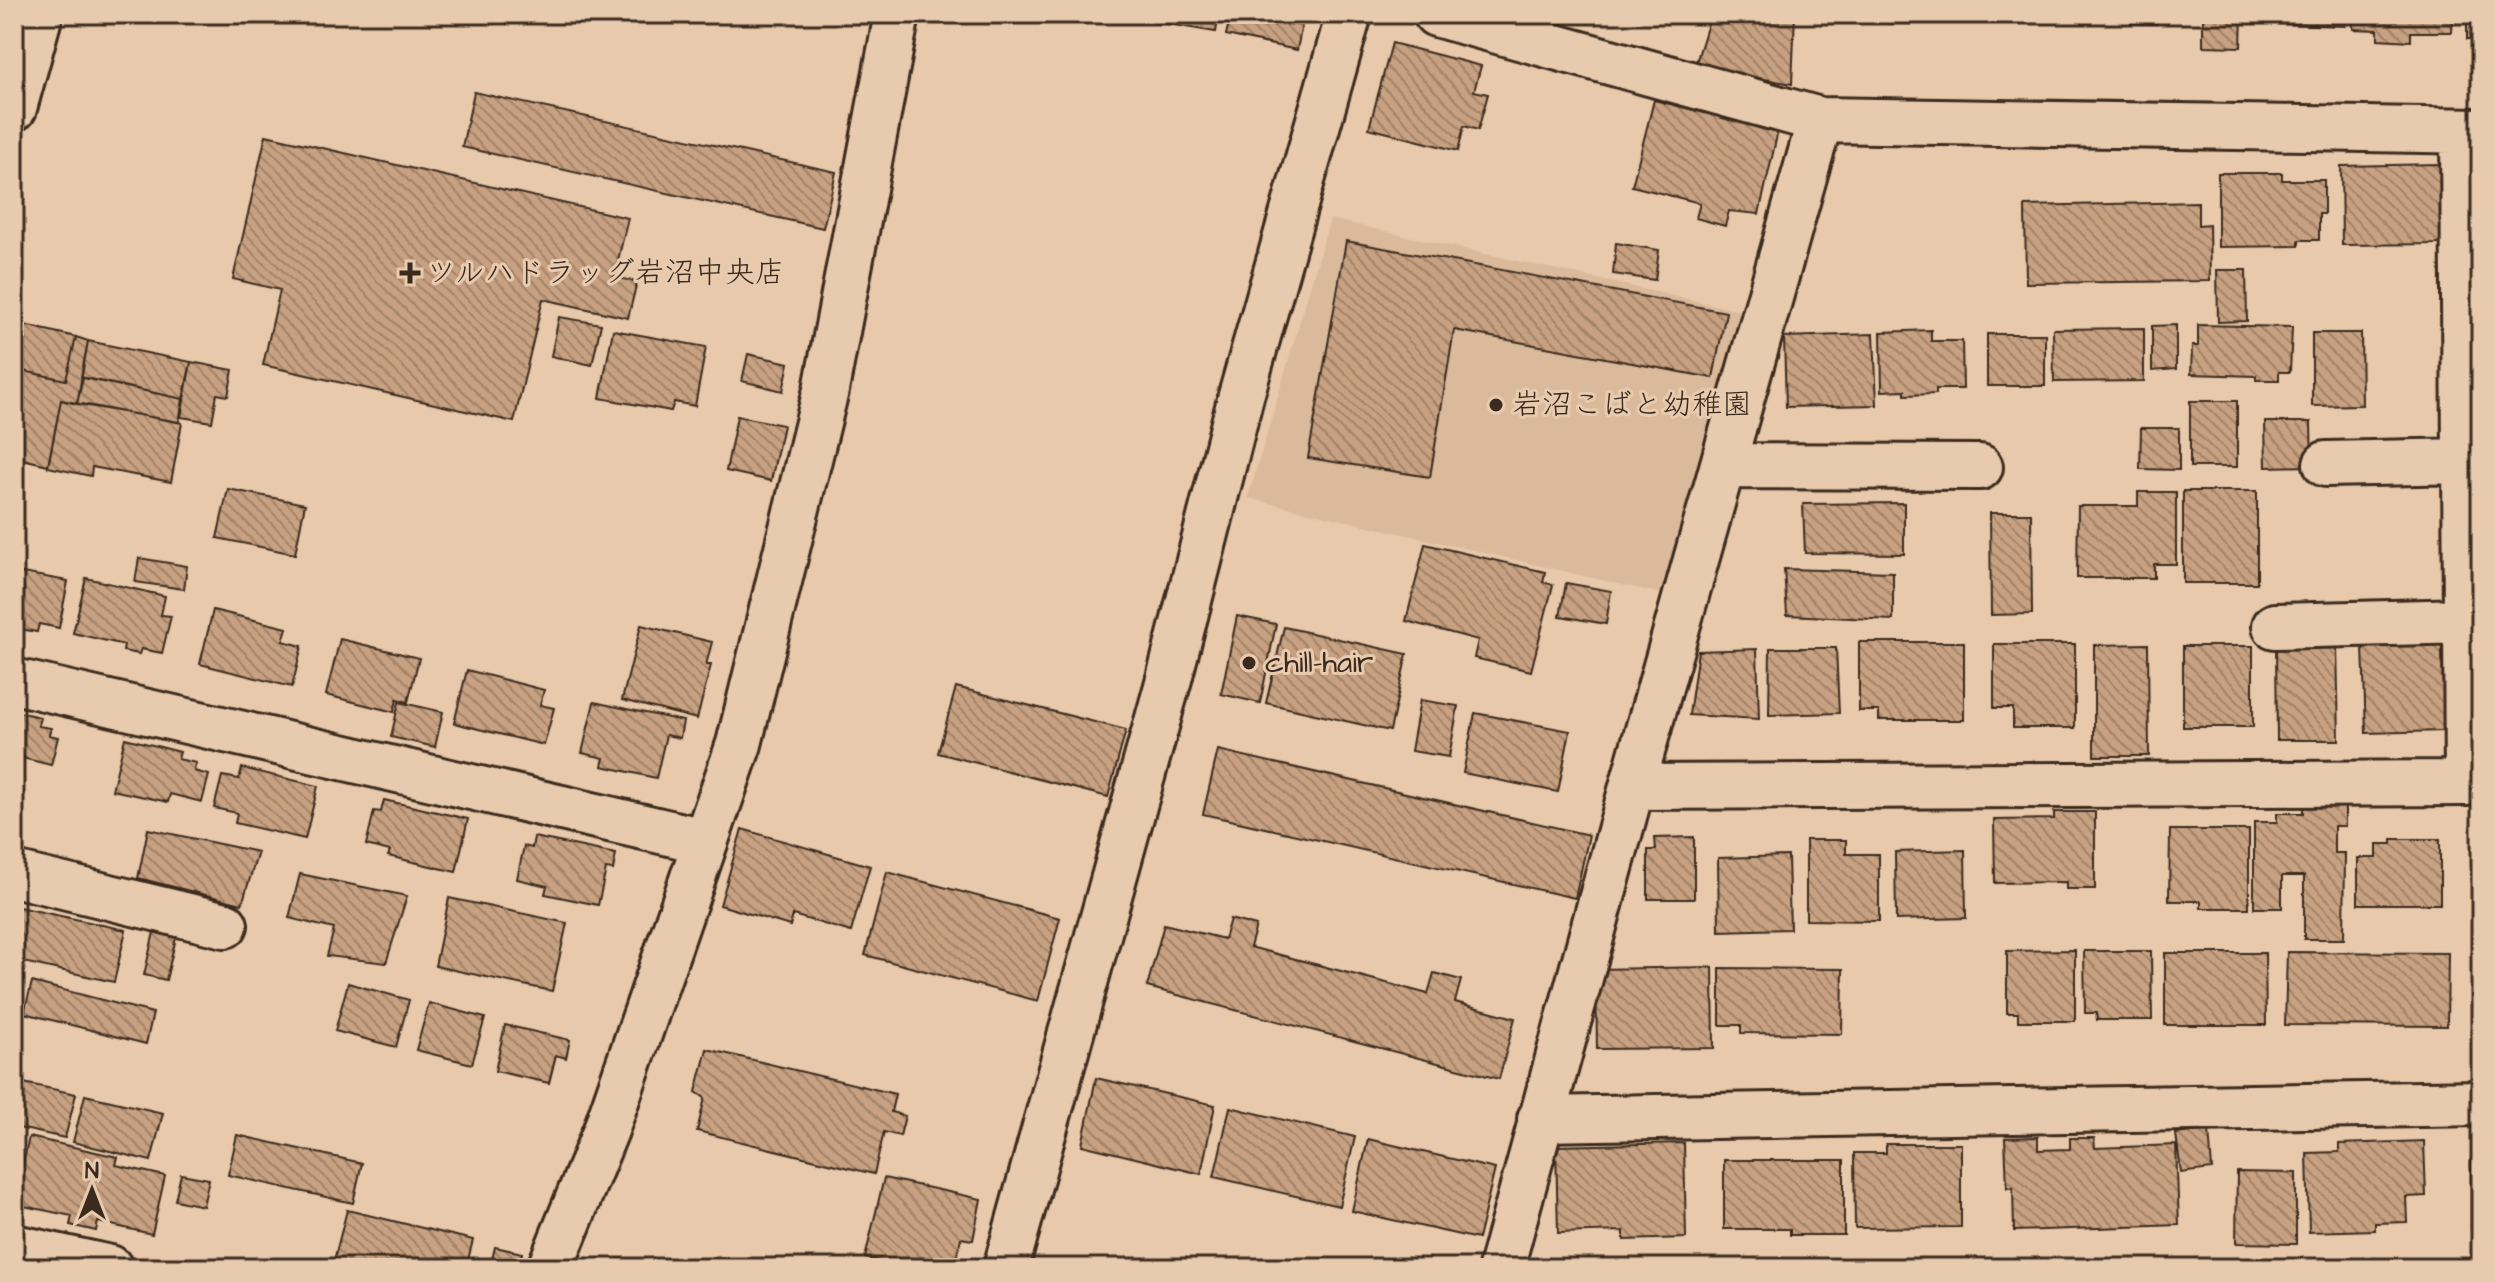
<svg xmlns="http://www.w3.org/2000/svg" width="2495" height="1282" viewBox="0 0 2495 1282" font-family="'Architects Daughter','Klee One',sans-serif">
<defs>
<pattern id="building-back-hatch" width="6" height="6" patternUnits="userSpaceOnUse" patternTransform="scale(2)"><rect width="6" height="6" fill="#c7a181"/><path d="M-1 5l2 2M0 0l6 6M5-1l2 2" fill="none" stroke="#a38369"/></pattern>
</defs>
<rect width="100%" height="100%" fill="#e8c9ab"/>
<filter id="ink" filterUnits="userSpaceOnUse"><feTurbulence type="fractalNoise" baseFrequency=".0125" numOctaves="2"/><feDisplacementMap in="SourceGraphic" scale="16" xChannelSelector="R" yChannelSelector="G"/><feConvolveMatrix kernelMatrix="1 2 1 2 8 2 1 2 1" color-interpolation-filters="sRGB"/></filter>
<g filter="url(#ink)">
<path fill="#dbba9b" d="M 1330,219 L 1741,311 L 1666,595 L 1248,498 Z"/>
<path fill="url(#building-back-hatch)" stroke="#3b2a1e" stroke-width="2" d="M 1092,14 L 1126,14 L 1125,20 Z
M 1144,14 L 1219,14 L 1216,32 L 1143,20 Z
M 1231,14 L 1304,14 L 1297,50 L 1226,35 Z
M 1711,14 L 1795,14 L 1792,84 L 1695,66 Z
M 1919,14 L 1918,24 L 1888,23 L 1889,19 L 1817,15 Z
M 2131,14 L 2182,14 L 2181,17 L 2157,16 L 2157,24 L 2131,23 Z
M 2242,14 L 2241,47 L 2203,46 L 2203,15 L 2192,14 Z
M 2251,14 L 2346,14 L 2345,26 L 2250,23 Z
M 2353,14 L 2453,14 L 2452,32 L 2411,32 L 2411,41 L 2378,39 L 2378,30 L 2353,29 Z
M 2467,14 L 2481,14 L 2481,39 L 2467,39 Z
M 1392,43 L 1481,66 L 1474,91 L 1488,94 L 1478,130 L 1464,126 L 1458,151 L 1369,128 Z
M 474,92 L 836,172 L 823,228 L 462,147 Z
M 1654,100 L 1778,131 L 1759,214 L 1729,211 L 1725,226 L 1696,218 L 1700,203 L 1632,186 Z
M 266,135 L 628,218 L 614,277 L 637,282 L 628,318 L 543,299 L 514,422 L 263,365 L 280,290 L 233,279 Z
M 2440,164 L 2440,244 L 2342,245 L 2341,166 Z
M 2218,173 L 2282,173 L 2282,180 L 2324,180 L 2324,214 L 2319,214 L 2319,240 L 2299,240 L 2299,246 L 2218,247 Z
M 2198,202 L 2198,225 L 2209,224 L 2210,281 L 2026,283 L 2025,206 Z
M 1346,241 L 1726,312 L 1713,378 L 1454,330 L 1430,477 L 1308,458 Z
M 1616,243 L 1659,250 L 1655,280 L 1613,274 Z
M 2217,270 L 2246,270 L 2247,321 L 2218,322 Z
M 559,317 L 601,324 L 592,365 L 551,356 Z
M 16,323 L 76,337 L 66,380 L 14,369 Z
M 2176,325 L 2176,369 L 2152,371 L 2152,326 Z
M 2198,325 L 2292,327 L 2290,372 L 2279,372 L 2279,380 L 2256,380 L 2256,376 L 2191,374 L 2192,346 L 2198,346 Z
M 2144,328 L 2144,381 L 2054,382 L 2053,329 Z
M 613,330 L 706,347 L 695,406 L 674,402 L 671,411 L 600,398 Z
M 1931,330 L 1931,341 L 1962,341 L 1963,389 L 1936,389 L 1936,394 L 1905,395 L 1905,390 L 1882,391 L 1881,332 Z
M 2312,333 L 2361,333 L 2362,405 L 2312,406 Z
M 1874,334 L 1877,405 L 1786,407 L 1784,337 Z
M 1987,334 L 2045,334 L 2045,386 L 1987,386 Z
M 76,337 L 88,341 L 77,404 L 61,400 L 48,465 L 22,459 L 17,484 L 14,483 L 14,369 L 66,380 Z
M 88,341 L 191,362 L 183,399 L 81,377 Z
M 748,354 L 789,363 L 783,391 L 742,381 Z
M 191,362 L 233,370 L 228,396 L 217,394 L 212,422 L 181,417 Z
M 83,378 L 183,399 L 179,422 L 77,404 Z
M 61,400 L 182,423 L 171,482 L 92,467 L 91,476 L 48,467 Z
M 2190,401 L 2237,401 L 2237,467 L 2190,467 Z
M 737,416 L 783,425 L 771,481 L 726,471 Z
M 2265,422 L 2311,422 L 2312,466 L 2266,467 Z
M 2141,428 L 2179,428 L 2179,470 L 2140,469 Z
M 228,489 L 305,504 L 295,554 L 217,538 Z
M 2183,491 L 2257,491 L 2257,583 L 2183,583 Z
M 2138,492 L 2176,492 L 2176,564 L 2154,564 L 2154,578 L 2077,578 L 2078,506 L 2138,506 Z
M 1904,503 L 1904,554 L 1805,553 L 1803,504 Z
M 1990,513 L 2031,513 L 2032,614 L 1991,615 Z
M 1425,544 L 1545,572 L 1543,582 L 1553,585 L 1531,671 L 1474,658 L 1478,640 L 1406,621 Z
M 139,558 L 187,566 L 184,589 L 135,582 Z
M 14,562 L 18,563 L 17,572 L 68,581 L 59,628 L 39,624 L 37,632 L 14,628 Z
M 1784,569 L 1893,572 L 1893,620 L 1787,615 Z
M 86,578 L 165,596 L 161,615 L 171,616 L 162,653 L 141,649 L 139,654 L 123,651 L 124,645 L 73,633 Z
M 1566,583 L 1611,591 L 1606,624 L 1560,616 Z
M 213,610 L 287,628 L 283,641 L 302,646 L 292,687 L 200,664 Z
M 1237,616 L 1276,624 L 1260,703 L 1221,694 Z
M 641,625 L 712,642 L 706,665 L 711,665 L 697,719 L 622,700 Z
M 1284,627 L 1407,654 L 1390,731 L 1266,703 Z
M 340,639 L 419,658 L 408,702 L 397,699 L 394,712 L 326,695 Z
M 1859,642 L 1964,642 L 1964,720 L 1879,720 L 1879,711 L 1859,711 Z
M 1994,644 L 2075,644 L 2075,728 L 2013,728 L 2013,708 L 1994,708 Z
M 2148,644 L 2149,756 L 2094,756 L 2094,645 Z
M 2442,644 L 2444,731 L 2366,733 L 2363,646 Z
M 2337,645 L 2339,740 L 2277,740 L 2276,646 Z
M 2183,646 L 2253,646 L 2253,727 L 2183,727 Z
M 1770,648 L 1836,648 L 1839,713 L 1769,715 Z
M 1757,649 L 1759,719 L 1689,715 L 1698,651 Z
M 467,670 L 544,690 L 540,705 L 554,708 L 544,745 L 454,723 Z
M 956,687 L 1126,730 L 1108,797 L 938,753 Z
M 1420,700 L 1458,706 L 1449,757 L 1411,751 Z
M 399,702 L 443,712 L 435,747 L 391,737 Z
M 594,702 L 683,721 L 680,738 L 666,735 L 656,778 L 602,766 L 604,758 L 582,753 Z
M 14,711 L 40,717 L 38,726 L 51,728 L 49,735 L 58,737 L 51,765 L 14,756 Z
M 1475,713 L 1570,731 L 1558,792 L 1463,773 Z
M 125,738 L 180,752 L 178,759 L 196,763 L 194,771 L 209,775 L 202,802 L 170,794 L 168,802 L 112,790 Z
M 1218,750 L 1589,835 L 1575,898 L 1203,814 Z
M 242,768 L 318,786 L 305,839 L 235,823 L 237,813 L 214,808 L 222,776 L 239,779 Z
M 384,800 L 468,819 L 456,872 L 388,856 L 390,851 L 366,845 L 374,811 L 381,812 Z
M 2303,805 L 2345,805 L 2345,826 L 2334,826 L 2334,853 L 2345,853 L 2344,939 L 2304,939 L 2304,876 L 2282,876 L 2282,908 L 2254,908 L 2254,822 L 2277,822 L 2277,813 L 2303,813 Z
M 2054,812 L 2095,812 L 2095,889 L 2066,889 L 2066,882 L 1995,883 L 1994,820 L 2054,819 Z
M 148,829 L 258,852 L 242,904 L 138,878 Z
M 742,829 L 870,866 L 851,932 L 793,915 L 790,926 L 720,905 Z
M 2170,830 L 2249,830 L 2249,908 L 2201,908 L 2201,901 L 2169,901 Z
M 534,837 L 616,854 L 613,870 L 606,869 L 598,905 L 545,894 L 547,886 L 517,879 L 524,846 L 532,848 Z
M 1694,837 L 1694,899 L 1648,899 L 1648,850 L 1656,850 L 1655,838 Z
M 2392,839 L 2440,839 L 2440,904 L 2358,904 L 2358,858 L 2377,858 L 2377,844 L 2392,844 Z
M 1806,840 L 1846,840 L 1846,854 L 1879,854 L 1879,921 L 1806,920 Z
M 1965,850 L 1966,918 L 1896,920 L 1895,852 Z
M 1788,856 L 1790,929 L 1719,931 L 1718,858 Z
M 887,872 L 1060,918 L 1038,1001 L 865,955 Z
M 300,874 L 407,896 L 386,963 L 327,956 L 334,929 L 289,918 Z
M 449,898 L 567,923 L 552,991 L 435,966 Z
M 14,906 L 126,930 L 114,982 L 14,960 Z
M 1230,919 L 1256,926 L 1250,947 L 1428,994 L 1434,973 L 1461,980 L 1455,1002 L 1515,1018 L 1499,1079 L 1147,987 L 1164,924 L 1224,939 Z
M 154,932 L 176,938 L 166,980 L 144,975 Z
M 2075,950 L 2075,1021 L 2018,1021 L 2018,1013 L 2007,1013 L 2007,951 Z
M 2084,951 L 2151,951 L 2152,1020 L 2097,1020 L 2096,1013 L 2085,1013 Z
M 2287,952 L 2448,953 L 2447,1026 L 2285,1025 Z
M 2480,952 L 2481,952 L 2481,1009 L 2480,1009 Z
M 2165,953 L 2265,953 L 2266,1025 L 2165,1025 Z
M 1713,967 L 1714,1048 L 1597,1049 L 1596,969 Z
M 1720,968 L 1843,969 L 1842,1034 L 1741,1033 L 1741,1025 L 1720,1025 Z
M 32,982 L 153,1013 L 146,1044 L 24,1013 Z
M 348,983 L 409,1000 L 396,1047 L 335,1031 Z
M 429,1003 L 485,1018 L 472,1064 L 416,1050 Z
M 14,1016 L 19,1017 L 14,1039 Z
M 505,1025 L 570,1040 L 566,1058 L 556,1055 L 549,1083 L 495,1071 Z
M 707,1049 L 895,1094 L 891,1112 L 905,1116 L 900,1136 L 884,1132 L 874,1174 L 697,1131 L 705,1098 L 696,1092 Z
M 1096,1078 L 1215,1105 L 1201,1174 L 1082,1145 Z
M 14,1081 L 76,1094 L 65,1138 L 14,1127 Z
M 85,1095 L 163,1113 L 151,1161 L 73,1142 Z
M 1230,1107 L 1355,1137 L 1339,1206 L 1214,1177 Z
M 2209,1130 L 2212,1169 L 2181,1173 L 2176,1134 Z
M 237,1135 L 362,1163 L 353,1203 L 228,1175 Z
M 29,1137 L 118,1157 L 116,1165 L 165,1176 L 152,1234 L 98,1222 L 96,1231 L 70,1225 L 72,1216 L 14,1204 Z
M 2038,1137 L 2038,1150 L 2070,1149 L 2070,1138 L 2094,1138 L 2095,1148 L 2176,1145 L 2179,1225 L 2014,1231 L 2013,1187 L 2007,1188 L 2005,1138 Z
M 1368,1139 L 1495,1169 L 1478,1239 L 1352,1211 Z
M 2424,1141 L 2426,1196 L 2406,1197 L 2407,1222 L 2375,1223 L 2375,1230 L 2309,1232 L 2307,1153 L 2339,1152 L 2339,1144 Z
M 1684,1143 L 1686,1238 L 1624,1240 L 1624,1231 L 1558,1233 L 1556,1146 Z
M 1886,1144 L 1961,1144 L 1961,1227 L 1855,1228 L 1854,1153 L 1886,1153 Z
M 2471,1159 L 2481,1159 L 2481,1230 L 2471,1230 Z
M 1724,1160 L 1844,1160 L 1844,1235 L 1790,1235 L 1790,1229 L 1724,1229 Z
M 2237,1172 L 2296,1173 L 2296,1244 L 2236,1243 Z
M 181,1174 L 209,1179 L 203,1206 L 175,1200 Z
M 884,1178 L 981,1199 L 973,1240 L 961,1238 L 954,1268 L 913,1268 L 865,1258 Z
M 347,1210 L 473,1240 L 466,1268 L 332,1268 Z
M 495,1247 L 522,1253 L 519,1268 L 490,1268 Z
M 619,1259 L 658,1268 L 617,1268 Z"/>
<g fill="none" stroke-linecap="round" stroke-linejoin="round">
<g stroke="#3b2a1e" stroke-width="50">
<path id="street" d="M 1436,14 L 1820,120 L 2481,131
M 2326,464 L 2465,461
M 1723,466 L 1980,467
M 2275,626 L 2466,621
M 14,681 L 704,841
M 1632,787 L 2467,783 L 2463,131
M 14,874 L 225,925
M 1540,1119 L 2481,1103
M 14,1247 L 110,1268
M 550,1268 L 606,1130 L 739,744 L 826,390 L 897,14
M 1006,1268 L 1169,679 L 1241,396 L 1349,14
M 1501,1268 L 1632,787 L 1820,120"/>
</g>
<g stroke="#3b2a1e" stroke-width="50">
<path id="secondary" d="M 14,108 L 40,14"/>
</g>
<use href="#street" stroke="#e8cbaf" stroke-width="44"/>
<use href="#secondary" stroke="#e8cbaf" stroke-width="44"/>
</g>
</g>
<g fill="#3b2a1e" stroke="#e8cbaf" stroke-width="3">
<path d="M406 261h8v8h8v8h-8v8h-8v-8h-8v-8h8z"/>
<circle cx="1496" cy="405" r="8"/>
<circle cx="1249" cy="663" r="8"/>
</g>
<g text-anchor="middle" dominant-baseline="central" stroke-width="6" stroke-linejoin="round" paint-order="stroke">
<g font-size="30" fill="#3b2a1e" stroke="#e8cbaf" text-anchor="start">
<text x="426" y="273">ツルハドラッグ岩沼中央店</text>
<text x="1512" y="405">岩沼こばと幼稚園</text>
<text x="1265" y="663">chill−hair</text>
</g>
</g>
<rect width="2495" height="1282" fill="none" stroke="#e8cbaf" stroke-width="48"/>
<rect x="24" y="24" width="2447" height="1234" fill="none" stroke="#3b2a1e" stroke-width="3" filter="url(#ink)"/>
<g transform="translate(92 1190)" stroke="#e8cbaf" stroke-width="6" paint-order="stroke">
<path d="M0-6L14 30L0 20L-14 30Z" fill="#3b2a1e"/>
<text y="-12" font-size="22" font-weight="bold" text-anchor="middle" fill="#3b2a1e">N</text>
</g>
</svg>
